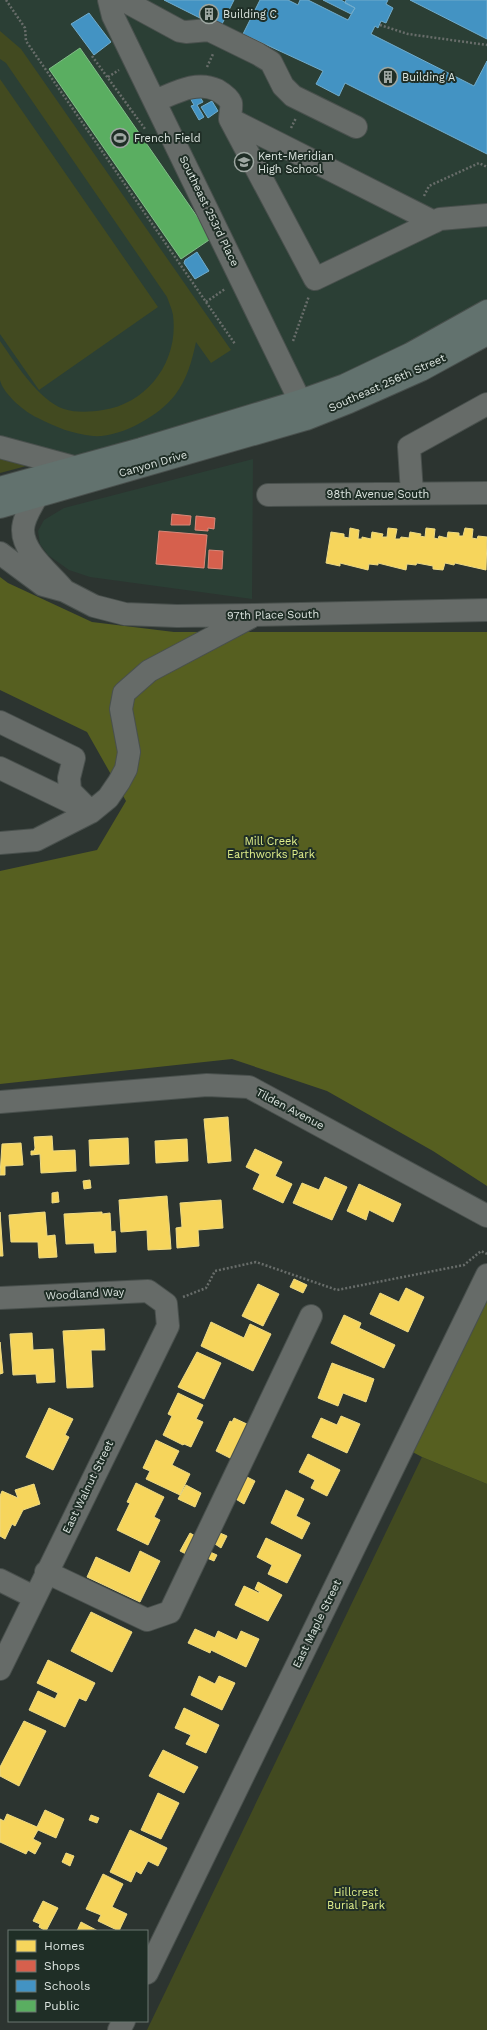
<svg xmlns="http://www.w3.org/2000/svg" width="487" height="2030" viewBox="0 0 487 2030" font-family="'Work Sans',sans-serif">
<rect width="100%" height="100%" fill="#2c3430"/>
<path fill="#2b3f35" d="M 0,0 L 487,0 L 487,324 L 101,473 L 0,447 Z
M 253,459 L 252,599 L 90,577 L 69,570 L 48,555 L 40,544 L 38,531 L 44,520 L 64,508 Z"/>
<path fill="#424a20" d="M 0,31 L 21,49 L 231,350 L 211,363 L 196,342 C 192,361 187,379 175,395 C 159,416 120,438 93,436 C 73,434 55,427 38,418 C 26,413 3,394 0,380 C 0,368 0,353 0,341 C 14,361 39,401 64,409 C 76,413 91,412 103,410 C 148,403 179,361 173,315 C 172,309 169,303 167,297 L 6,63 L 0,59 Z
M 0,79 L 158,307 L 39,390 L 0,334 Z
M 0,447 L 49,460 L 0,473 Z
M 422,1457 L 487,1484 L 487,2030 L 147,2030 Z"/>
<path fill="#565f20" d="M 0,577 L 8,583 L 92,622 L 174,632 L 487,632 L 487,1186 L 433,1151 L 327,1091 L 232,1059 L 0,1084 L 0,871 L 97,850 L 126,801 L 87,732 L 0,690 Z
M 487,1275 L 487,1484 L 422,1457 L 403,1447 Z"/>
<path fill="#f6d55c" stroke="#eeda84" d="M 350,528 L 359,530 L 358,539 L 362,539 L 362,537 L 371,539 L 372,532 L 383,534 L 382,537 L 387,537 L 388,528 L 397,529 L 395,539 L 400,539 L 401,537 L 409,538 L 410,532 L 421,534 L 420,536 L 425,537 L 426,528 L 435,529 L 434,538 L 438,539 L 439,536 L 447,538 L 448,532 L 459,533 L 459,536 L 463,536 L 465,528 L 473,529 L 472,538 L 477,539 L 478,536 L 487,537 L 486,570 L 455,563 L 454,565 L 445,563 L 443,570 L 433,569 L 433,566 L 417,563 L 416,565 L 407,564 L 406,570 L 378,563 L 378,565 L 369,564 L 368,570 L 340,563 L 340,566 L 326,563 L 331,532 L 344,534 L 344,537 L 349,538 Z
M 228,1117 L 231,1161 L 208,1163 L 204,1119 Z
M 52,1136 L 53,1151 L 75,1150 L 76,1171 L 41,1173 L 40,1154 L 31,1155 L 31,1151 L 34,1151 L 35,1148 L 34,1137 Z
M 128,1138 L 129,1164 L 90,1166 L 89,1140 Z
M 187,1139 L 188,1161 L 156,1163 L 155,1141 Z
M 21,1143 L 23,1165 L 5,1166 L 5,1175 L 0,1175 L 2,1144 Z
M 255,1149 L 282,1162 L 275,1176 L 292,1184 L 283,1203 L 253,1189 L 260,1174 L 246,1167 Z
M 325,1177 L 347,1187 L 332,1220 L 293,1203 L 302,1183 L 319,1190 Z
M 90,1180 L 91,1188 L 84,1189 L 83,1181 Z
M 359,1184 L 401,1204 L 393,1222 L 369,1210 L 366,1220 L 347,1211 Z
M 58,1192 L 59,1202 L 52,1203 L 52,1193 Z
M 167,1196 L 171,1249 L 148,1250 L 147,1230 L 121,1232 L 119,1200 Z
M 221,1200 L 223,1228 L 198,1230 L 199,1246 L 177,1248 L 176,1228 L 182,1227 L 180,1203 Z
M 0,1212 L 3,1256 L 0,1256 Z
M 45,1212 L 47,1236 L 55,1235 L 57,1257 L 39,1258 L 38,1242 L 11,1242 L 9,1215 Z
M 102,1212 L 102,1214 L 110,1213 L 111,1232 L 115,1231 L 116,1252 L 95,1253 L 94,1243 L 66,1244 L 64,1214 Z
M 294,1279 L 307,1285 L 303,1293 L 290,1287 Z
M 258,1284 L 279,1294 L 263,1326 L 242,1316 Z
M 406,1288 L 424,1297 L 408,1332 L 370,1314 L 380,1293 L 399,1302 Z
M 344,1315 L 361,1323 L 359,1328 L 395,1345 L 384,1368 L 331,1343 Z
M 211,1322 L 244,1338 L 250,1324 L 271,1334 L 253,1371 L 201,1346 Z
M 104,1329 L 105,1350 L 91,1350 L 93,1387 L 67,1388 L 63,1331 Z
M 32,1333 L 33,1350 L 53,1349 L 55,1382 L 37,1383 L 36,1374 L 13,1375 L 10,1334 Z
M 0,1342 L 3,1373 L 0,1374 Z
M 197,1352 L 221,1363 L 204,1399 L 178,1387 Z
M 332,1363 L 374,1379 L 366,1402 L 343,1393 L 338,1406 L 318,1398 Z
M 178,1393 L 203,1405 L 196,1419 L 203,1422 L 191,1447 L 184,1444 L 183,1445 L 163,1435 L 172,1416 L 168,1414 Z
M 49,1408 L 73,1419 L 65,1435 L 69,1437 L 53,1470 L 26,1457 Z
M 341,1416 L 360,1424 L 347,1453 L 312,1437 L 321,1418 L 337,1425 Z
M 234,1418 L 249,1425 L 234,1460 L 216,1451 L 230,1421 L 232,1422 Z
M 156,1440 L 179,1451 L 172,1465 L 190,1474 L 180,1495 L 146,1479 L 150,1471 L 143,1468 Z
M 308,1454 L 340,1470 L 327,1496 L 311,1488 L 315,1480 L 299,1472 Z
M 245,1476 L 255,1481 L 244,1504 L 234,1498 Z
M 136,1483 L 164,1497 L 154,1517 L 160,1520 L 148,1545 L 117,1530 L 130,1503 L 127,1502 Z
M 34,1484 L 40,1504 L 23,1510 L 15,1526 L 12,1524 L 5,1539 L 0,1536 L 0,1496 L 2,1491 L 18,1498 L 15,1490 Z
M 186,1485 L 201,1493 L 195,1507 L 178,1499 Z
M 286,1490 L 304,1499 L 296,1516 L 310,1523 L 302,1539 L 271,1523 Z
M 190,1533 L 197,1537 L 188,1555 L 180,1551 Z
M 220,1533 L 227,1536 L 221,1548 L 215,1544 Z
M 266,1538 L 301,1555 L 287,1583 L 268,1574 L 272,1565 L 257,1557 Z
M 140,1551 L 160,1561 L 140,1602 L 87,1577 L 96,1557 L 130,1573 Z
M 210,1552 L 217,1555 L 214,1561 L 207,1558 Z
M 258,1582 L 282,1595 L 268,1621 L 235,1605 L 244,1586 L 259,1593 L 260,1592 L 255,1589 Z
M 91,1612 L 132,1632 L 112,1672 L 71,1651 Z
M 195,1629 L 215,1638 L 218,1631 L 237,1640 L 241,1631 L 259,1639 L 246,1667 L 211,1650 L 210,1653 L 188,1643 Z
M 48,1660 L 95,1683 L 86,1701 L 79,1698 L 65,1727 L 29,1710 L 38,1691 L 55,1699 L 58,1693 L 37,1683 Z
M 199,1676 L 215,1684 L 219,1676 L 235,1683 L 222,1710 L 191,1695 Z
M 184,1708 L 219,1725 L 206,1753 L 186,1744 L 191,1735 L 175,1728 Z
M 24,1721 L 46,1731 L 19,1786 L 0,1776 L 0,1767 Z
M 163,1750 L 198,1767 L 184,1793 L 149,1776 Z
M 158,1793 L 179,1803 L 161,1839 L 141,1830 Z
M 45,1810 L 64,1819 L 56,1838 L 38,1830 L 33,1839 L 41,1843 L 35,1854 L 28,1850 L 26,1854 L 0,1842 L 0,1819 L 4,1821 L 7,1814 L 37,1827 Z
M 91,1815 L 99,1818 L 97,1823 L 89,1820 Z
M 130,1830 L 167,1848 L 158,1866 L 148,1861 L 141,1874 L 136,1871 L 131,1882 L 110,1872 Z
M 66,1853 L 74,1856 L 70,1866 L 62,1862 Z
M 103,1874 L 123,1884 L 112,1907 L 127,1914 L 119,1931 L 98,1921 L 101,1915 L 86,1909 Z
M 43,1901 L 58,1908 L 46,1931 L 39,1927 L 40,1924 L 33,1921 Z
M 81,1922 L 98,1931 L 77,1931 Z"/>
<path fill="#d6604d" stroke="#d88879" d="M 172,514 L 191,516 L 190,525 L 171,525 Z
M 196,516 L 215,518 L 214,529 L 208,528 L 208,531 L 195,530 Z
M 159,531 L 207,535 L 204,568 L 156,564 Z
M 209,550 L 223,551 L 222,569 L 208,568 Z"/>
<path fill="#4393c3" stroke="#71accc" d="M 164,0 L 234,0 L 220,28 Z
M 260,0 L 288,0 L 298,5 L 300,0 L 308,0 L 348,20 L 355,8 L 345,3 L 346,0 L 388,0 L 386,4 L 393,8 L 386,23 L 381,21 L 378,28 L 375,26 L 371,34 L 474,86 L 487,61 L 487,154 L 345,83 L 339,96 L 316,84 L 323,71 L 243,34 Z
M 323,0 L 341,0 L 355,8 L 351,14 Z
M 410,0 L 487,0 L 487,39 Z
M 89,13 L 111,42 L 94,55 L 71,24 Z
M 198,93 L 203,102 L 197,105 L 204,117 L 199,120 L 191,106 L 194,105 L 190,98 Z
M 212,101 L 218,111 L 208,118 L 201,107 Z
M 197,252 L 209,271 L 195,279 L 184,263 L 185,260 Z"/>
<path fill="#5aae61" stroke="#81be87" d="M 80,48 L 212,238 L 181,259 L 49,69 Z"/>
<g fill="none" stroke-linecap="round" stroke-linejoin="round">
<g stroke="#49504d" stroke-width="24">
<path id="minor" d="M 109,0 L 113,16 L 300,401
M 123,0 L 180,31 L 186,32 L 209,30 L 258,54 L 271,62 L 283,86 L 293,96 L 356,127
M 155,101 C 175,93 196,80 217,90 C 222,93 229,98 231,103 C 232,107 230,114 230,119 L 315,279 L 440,219 L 487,215
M 230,119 L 434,222
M 0,447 L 74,467
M 412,493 L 409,447 L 487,404
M 268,495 L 487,493
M 37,496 C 32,506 23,518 23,530 C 23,553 50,573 64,590
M 0,553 L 43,585 L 65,591 L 94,606 L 125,614 L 177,616 L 254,615 L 487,610
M 0,722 L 74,758 L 69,778 L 70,791 L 91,812
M 0,768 L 81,807
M 0,843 L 36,840 L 91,812 L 108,798 L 119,782 L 126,769 L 129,752 L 121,709 L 124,693 L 149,671 L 251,617
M 0,1102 L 207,1085 L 249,1087 L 487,1216
M 0,1298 L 148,1291 L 166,1304 L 168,1326 L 0,1669
M 46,1572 L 147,1620 L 170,1612 L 311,1316
M 0,1580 L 34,1597
M 147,1973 L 487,1275
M 119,2030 L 124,2021"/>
</g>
<g stroke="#49504d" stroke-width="24">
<path id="major" d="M 0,488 L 141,449 L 300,401 L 345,385 L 410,354 L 487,311
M 0,507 L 306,419 L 349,402 L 421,370 L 487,334"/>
</g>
<path stroke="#686d6a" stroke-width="2.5" stroke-dasharray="2 2" stroke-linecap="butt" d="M 6,0 L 25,28 L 26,41 L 235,344
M 380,25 L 408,34 L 487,45
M 92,56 L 145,129
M 207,67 L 213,54
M 108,77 L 119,70
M 291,128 L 296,118
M 424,196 L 429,186 L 479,163 L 487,167
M 206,302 L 225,289
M 293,341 L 309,296
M 183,1297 L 206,1288 L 215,1271 L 256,1262 L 337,1290 L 464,1265 L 481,1251 L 487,1254"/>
<use href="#minor" stroke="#666b68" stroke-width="22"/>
<use href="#major" stroke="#62726e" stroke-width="22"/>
</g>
<defs>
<g id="building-ring" transform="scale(1)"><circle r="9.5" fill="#1f2e26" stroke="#9ea7a2" stroke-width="1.5"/><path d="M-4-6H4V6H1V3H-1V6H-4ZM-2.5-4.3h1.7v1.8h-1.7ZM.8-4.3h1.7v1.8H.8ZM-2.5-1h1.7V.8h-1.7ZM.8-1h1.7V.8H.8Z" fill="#9ea7a2"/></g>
<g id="stadium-ring" transform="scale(1)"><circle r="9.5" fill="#1f2e26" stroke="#9ea7a2" stroke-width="1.5"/><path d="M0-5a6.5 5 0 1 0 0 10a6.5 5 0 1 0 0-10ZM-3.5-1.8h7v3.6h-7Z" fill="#9ea7a2"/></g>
<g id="school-ring" transform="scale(1)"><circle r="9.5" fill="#1f2e26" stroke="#9ea7a2" stroke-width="1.5"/><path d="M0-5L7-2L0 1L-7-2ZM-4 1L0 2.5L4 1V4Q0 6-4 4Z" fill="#9ea7a2"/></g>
</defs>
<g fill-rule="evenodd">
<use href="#building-ring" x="209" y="14"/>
<use href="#building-ring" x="388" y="77"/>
<use href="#stadium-ring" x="120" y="138"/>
<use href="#school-ring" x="244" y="162"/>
</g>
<g text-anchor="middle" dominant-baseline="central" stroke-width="4" stroke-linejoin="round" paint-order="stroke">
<g font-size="11" fill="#dce5e0" stroke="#1f2e26" text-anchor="start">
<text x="223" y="14">Building C</text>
<text x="402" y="77">Building A</text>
<text x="134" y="138">French Field</text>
<text x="258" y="156">Kent-Meridian<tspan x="258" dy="13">High School</tspan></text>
</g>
<g font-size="11" fill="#dce5e0" stroke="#1f2e26">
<text transform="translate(209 211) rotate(64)">Southeast 253rd Place</text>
<text transform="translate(387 383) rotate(-24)">Southeast 256th Street</text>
<text transform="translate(153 464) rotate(-16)">Canyon Drive</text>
<text x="378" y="494">98th Avenue South</text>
<text transform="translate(273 615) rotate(-1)">97th Place South</text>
<text transform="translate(290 1109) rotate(28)">Tilden Avenue</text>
<text transform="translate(85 1294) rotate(-3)">Woodland Way</text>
<text transform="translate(88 1487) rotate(-64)">East Walnut Street</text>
<text transform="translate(317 1624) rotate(-64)">East Maple Street</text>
</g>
<g font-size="11" fill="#e0ef8b" stroke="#1f2e26">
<text x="271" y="841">Mill Creek<tspan x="271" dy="13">Earthworks Park</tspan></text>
<text x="356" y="1892">Hillcrest<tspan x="356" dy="13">Burial Park</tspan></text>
</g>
</g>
<rect x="8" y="1930" width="140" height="92" fill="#1f2e26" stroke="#6b7770"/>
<rect x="16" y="1940" width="20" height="12" fill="#f6d55c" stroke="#6b7770"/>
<text x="44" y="1950" font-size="12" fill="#dce5e0">Homes</text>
<rect x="16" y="1960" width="20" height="12" fill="#d6604d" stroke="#6b7770"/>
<text x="44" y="1970" font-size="12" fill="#dce5e0">Shops</text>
<rect x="16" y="1980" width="20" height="12" fill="#4393c3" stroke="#6b7770"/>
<text x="44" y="1990" font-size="12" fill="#dce5e0">Schools</text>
<rect x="16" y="2000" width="20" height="12" fill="#5aae61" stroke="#6b7770"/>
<text x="44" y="2010" font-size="12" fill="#dce5e0">Public</text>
</svg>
